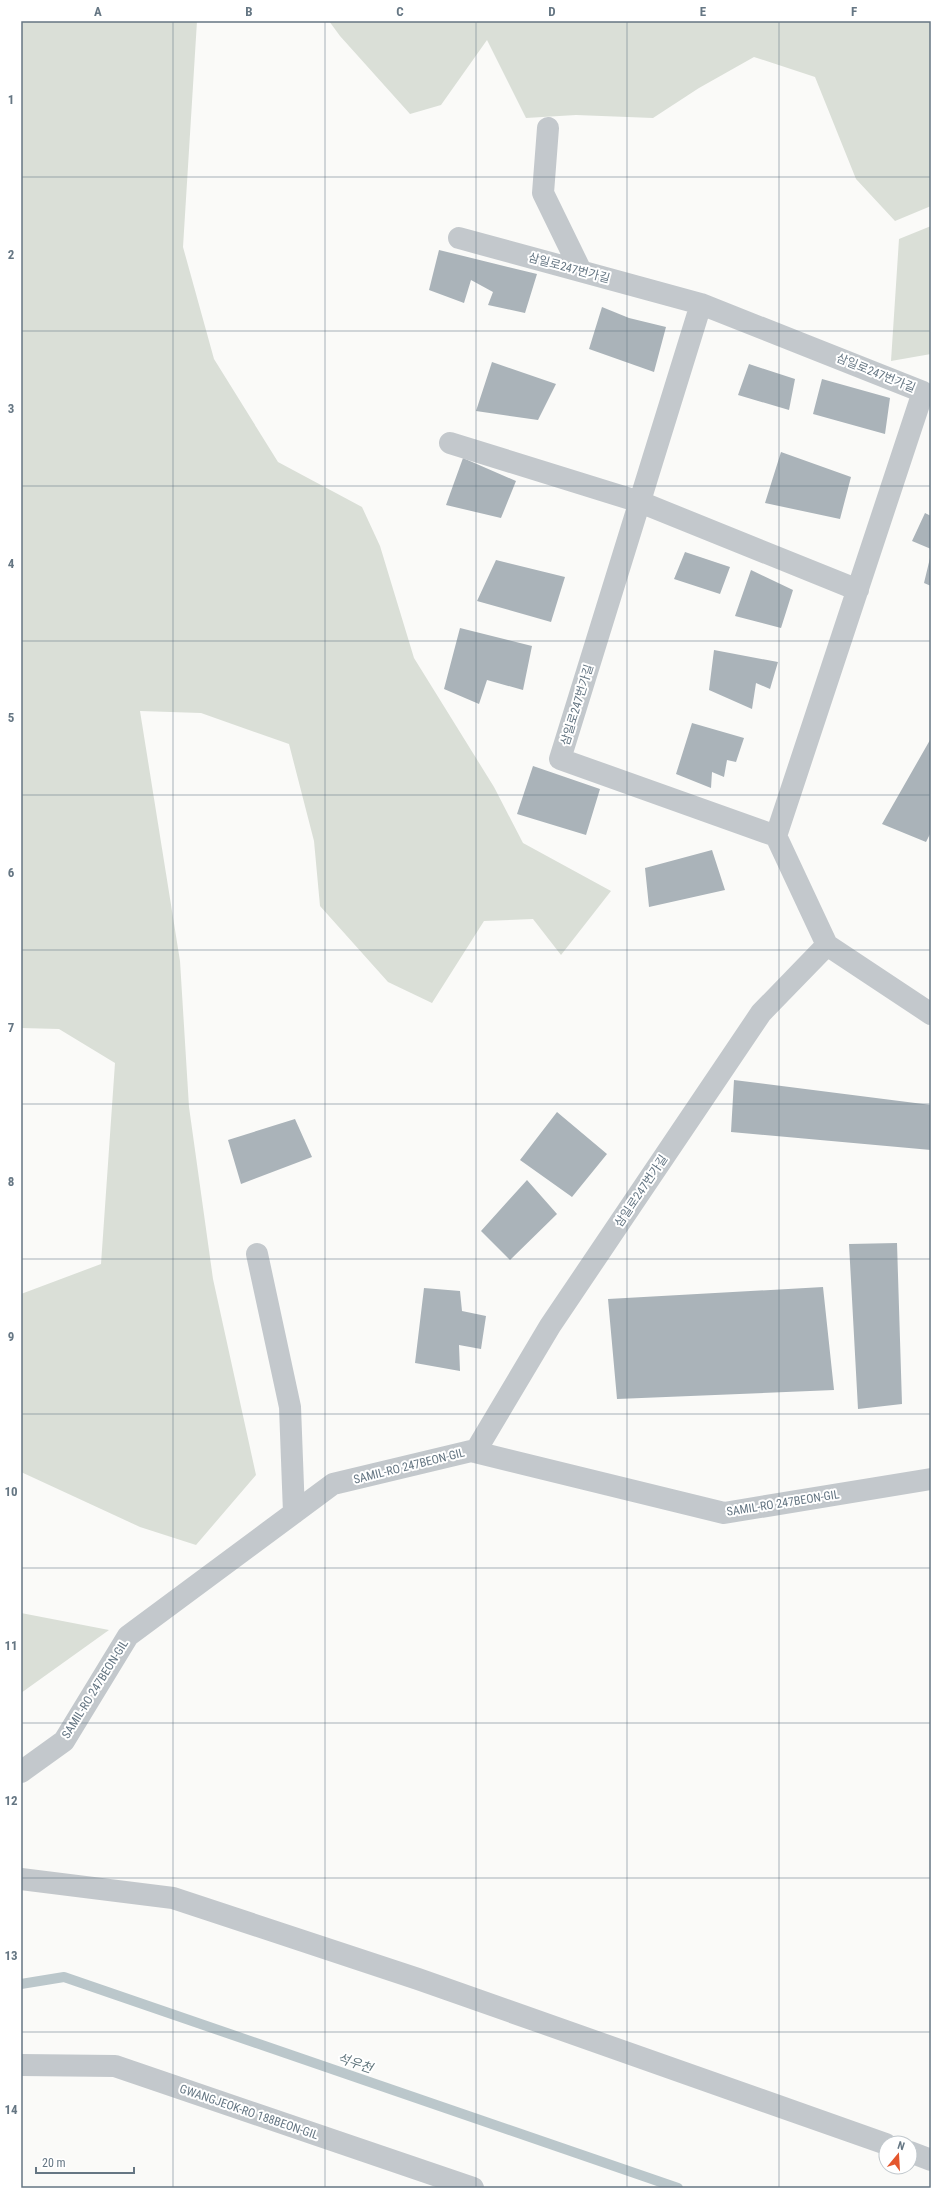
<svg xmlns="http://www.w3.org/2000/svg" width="952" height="2209" viewBox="0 0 952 2209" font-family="'Roboto Condensed','Noto Sans KR',sans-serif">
<rect width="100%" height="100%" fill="#fafaf8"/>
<path fill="#dadfd7" d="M 21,21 L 197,21 L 183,247 L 214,359 L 278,462 L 362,507 L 380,546 L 414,658 L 494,787 L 523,843 L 611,891 L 561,955 L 533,919 L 484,921 L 432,1003 L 388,982 L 320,906 L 314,841 L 289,744 L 201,713 L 140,711 L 180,961 L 189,1107 L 213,1279 L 256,1475 L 196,1545 L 140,1527 L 21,1472 L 21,1294 L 101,1264 L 115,1063 L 59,1029 L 21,1028 Z
M 329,21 L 931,21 L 931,206 L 895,221 L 856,179 L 815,77 L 754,57 L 699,88 L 653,118 L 576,115 L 526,118 L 487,40 L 441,105 L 410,114 L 340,36 Z
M 931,226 L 931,354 L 891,361 L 899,239 Z
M 21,1613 L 109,1630 L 21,1693 Z"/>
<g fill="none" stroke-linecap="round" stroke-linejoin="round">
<path stroke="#bbc7cb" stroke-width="10" d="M 21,1984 L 64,1977 L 678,2188"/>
</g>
<path fill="#aab3b9" d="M 439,250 L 537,274 L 525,313 L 488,305 L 493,292 L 471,280 L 464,303 L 429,290 Z
M 602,307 L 629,318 L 666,327 L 654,372 L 589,349 Z
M 492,362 L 556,384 L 538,420 L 476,411 Z
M 749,364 L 795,379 L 789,410 L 738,395 Z
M 822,379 L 890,398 L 885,434 L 813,414 Z
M 781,452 L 851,477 L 840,519 L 765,503 Z
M 463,458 L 516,481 L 501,518 L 446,505 Z
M 925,513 L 931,516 L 931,549 L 912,541 Z
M 685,552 L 730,567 L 720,594 L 674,579 Z
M 930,558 L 931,558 L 931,586 L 924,583 Z
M 496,560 L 565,577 L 551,622 L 477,601 Z
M 751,570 L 793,590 L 781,628 L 735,616 Z
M 460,628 L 532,646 L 523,690 L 487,680 L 479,704 L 444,689 Z
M 714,650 L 778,662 L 770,689 L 756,683 L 752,709 L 709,690 Z
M 692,723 L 744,738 L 736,762 L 727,760 L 724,777 L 712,772 L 711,788 L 676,774 Z
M 930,740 L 931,832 L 926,842 L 882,824 Z
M 533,766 L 600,789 L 586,835 L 517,814 Z
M 712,850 L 725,890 L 649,907 L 645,868 Z
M 734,1080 L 931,1105 L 931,1150 L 731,1132 Z
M 557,1112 L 607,1154 L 572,1197 L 520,1160 Z
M 295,1119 L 312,1157 L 241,1184 L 228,1140 Z
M 527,1180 L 557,1214 L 510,1260 L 481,1231 Z
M 897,1243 L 902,1404 L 858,1409 L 849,1244 Z
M 823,1287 L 834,1390 L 617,1399 L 608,1299 Z
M 424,1288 L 460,1291 L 462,1311 L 486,1316 L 481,1349 L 459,1345 L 460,1371 L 415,1363 Z"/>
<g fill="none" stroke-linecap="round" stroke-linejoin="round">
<path stroke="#c3c8cc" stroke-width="22" d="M 548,128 L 543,193 L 581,271
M 459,238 L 701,304 L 923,392 L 776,836 L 827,945 L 761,1013 L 550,1326 L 475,1452
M 701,304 L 560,759 L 776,836
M 450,443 L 640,502 L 858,590
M 827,945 L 931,1014
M 257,1254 L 290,1407 L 294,1513
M 21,1772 L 64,1741 L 128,1636 L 333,1484 L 471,1451 L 724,1513 L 931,1479
M 21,1879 L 173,1898 L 418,1979 L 886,2144
M 21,2065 L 115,2066 L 473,2188
M 910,2152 L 931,2160"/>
</g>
<path fill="none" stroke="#657683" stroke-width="1" stroke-opacity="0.55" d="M 173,21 L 173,2188M 325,21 L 325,2188M 476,21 L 476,2188M 627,21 L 627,2188M 779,21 L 779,2188M 21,177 L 931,177M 21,331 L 931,331M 21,486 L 931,486M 21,641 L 931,641M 21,795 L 931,795M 21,950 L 931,950M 21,1104 L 931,1104M 21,1259 L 931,1259M 21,1414 L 931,1414M 21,1568 L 931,1568M 21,1723 L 931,1723M 21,1878 L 931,1878M 21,2032 L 931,2032"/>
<g text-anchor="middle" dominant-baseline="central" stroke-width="4" stroke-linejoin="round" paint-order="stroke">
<g font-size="12" fill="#657683" stroke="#fff">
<text transform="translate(569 268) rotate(15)">삼일로247번가길</text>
<text transform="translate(876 373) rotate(22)">삼일로247번가길</text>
<text transform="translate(577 705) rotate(-73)">삼일로247번가길</text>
<text transform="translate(641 1191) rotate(-56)">삼일로247번가길</text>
<text transform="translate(409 1466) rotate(-14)">SAMIL-RO 247BEON-GIL</text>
<text transform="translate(783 1503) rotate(-9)">SAMIL-RO 247BEON-GIL</text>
<text transform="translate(95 1689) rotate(-58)">SAMIL-RO 247BEON-GIL</text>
<text transform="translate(249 2112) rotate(19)">GWANGJEOK-RO 188BEON-GIL</text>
</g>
<g font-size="13" font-style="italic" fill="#60757c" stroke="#fff">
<text transform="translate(355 2063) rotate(19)">석우천</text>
</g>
</g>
<rect width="952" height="2209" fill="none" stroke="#ffffff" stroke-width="44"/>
<g transform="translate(898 2155) rotate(18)"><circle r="19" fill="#ffffff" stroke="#c1c8cd"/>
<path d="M0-3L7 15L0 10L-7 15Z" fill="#e4572e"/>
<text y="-6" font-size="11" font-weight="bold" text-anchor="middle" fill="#657683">N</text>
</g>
<path d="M36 2167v6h98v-6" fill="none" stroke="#657683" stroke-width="2"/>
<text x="42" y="2167" font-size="12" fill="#657683" stroke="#ffffff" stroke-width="3" paint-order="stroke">20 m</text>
<rect x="22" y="22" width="908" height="2165" fill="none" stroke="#657683" stroke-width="1.5"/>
<g font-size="13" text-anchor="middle" font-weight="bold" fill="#657683">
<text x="98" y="16">A</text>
<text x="249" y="16">B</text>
<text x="400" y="16">C</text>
<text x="552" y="16">D</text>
<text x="703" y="16">E</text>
<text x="854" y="16">F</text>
<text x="11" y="104">1</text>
<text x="11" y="259">2</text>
<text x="11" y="413">3</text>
<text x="11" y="568">4</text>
<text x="11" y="722">5</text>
<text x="11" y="877">6</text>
<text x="11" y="1032">7</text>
<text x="11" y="1186">8</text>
<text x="11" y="1341">9</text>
<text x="11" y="1496">10</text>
<text x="11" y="1650">11</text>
<text x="11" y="1805">12</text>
<text x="11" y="1960">13</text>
<text x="11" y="2114">14</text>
</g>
</svg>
